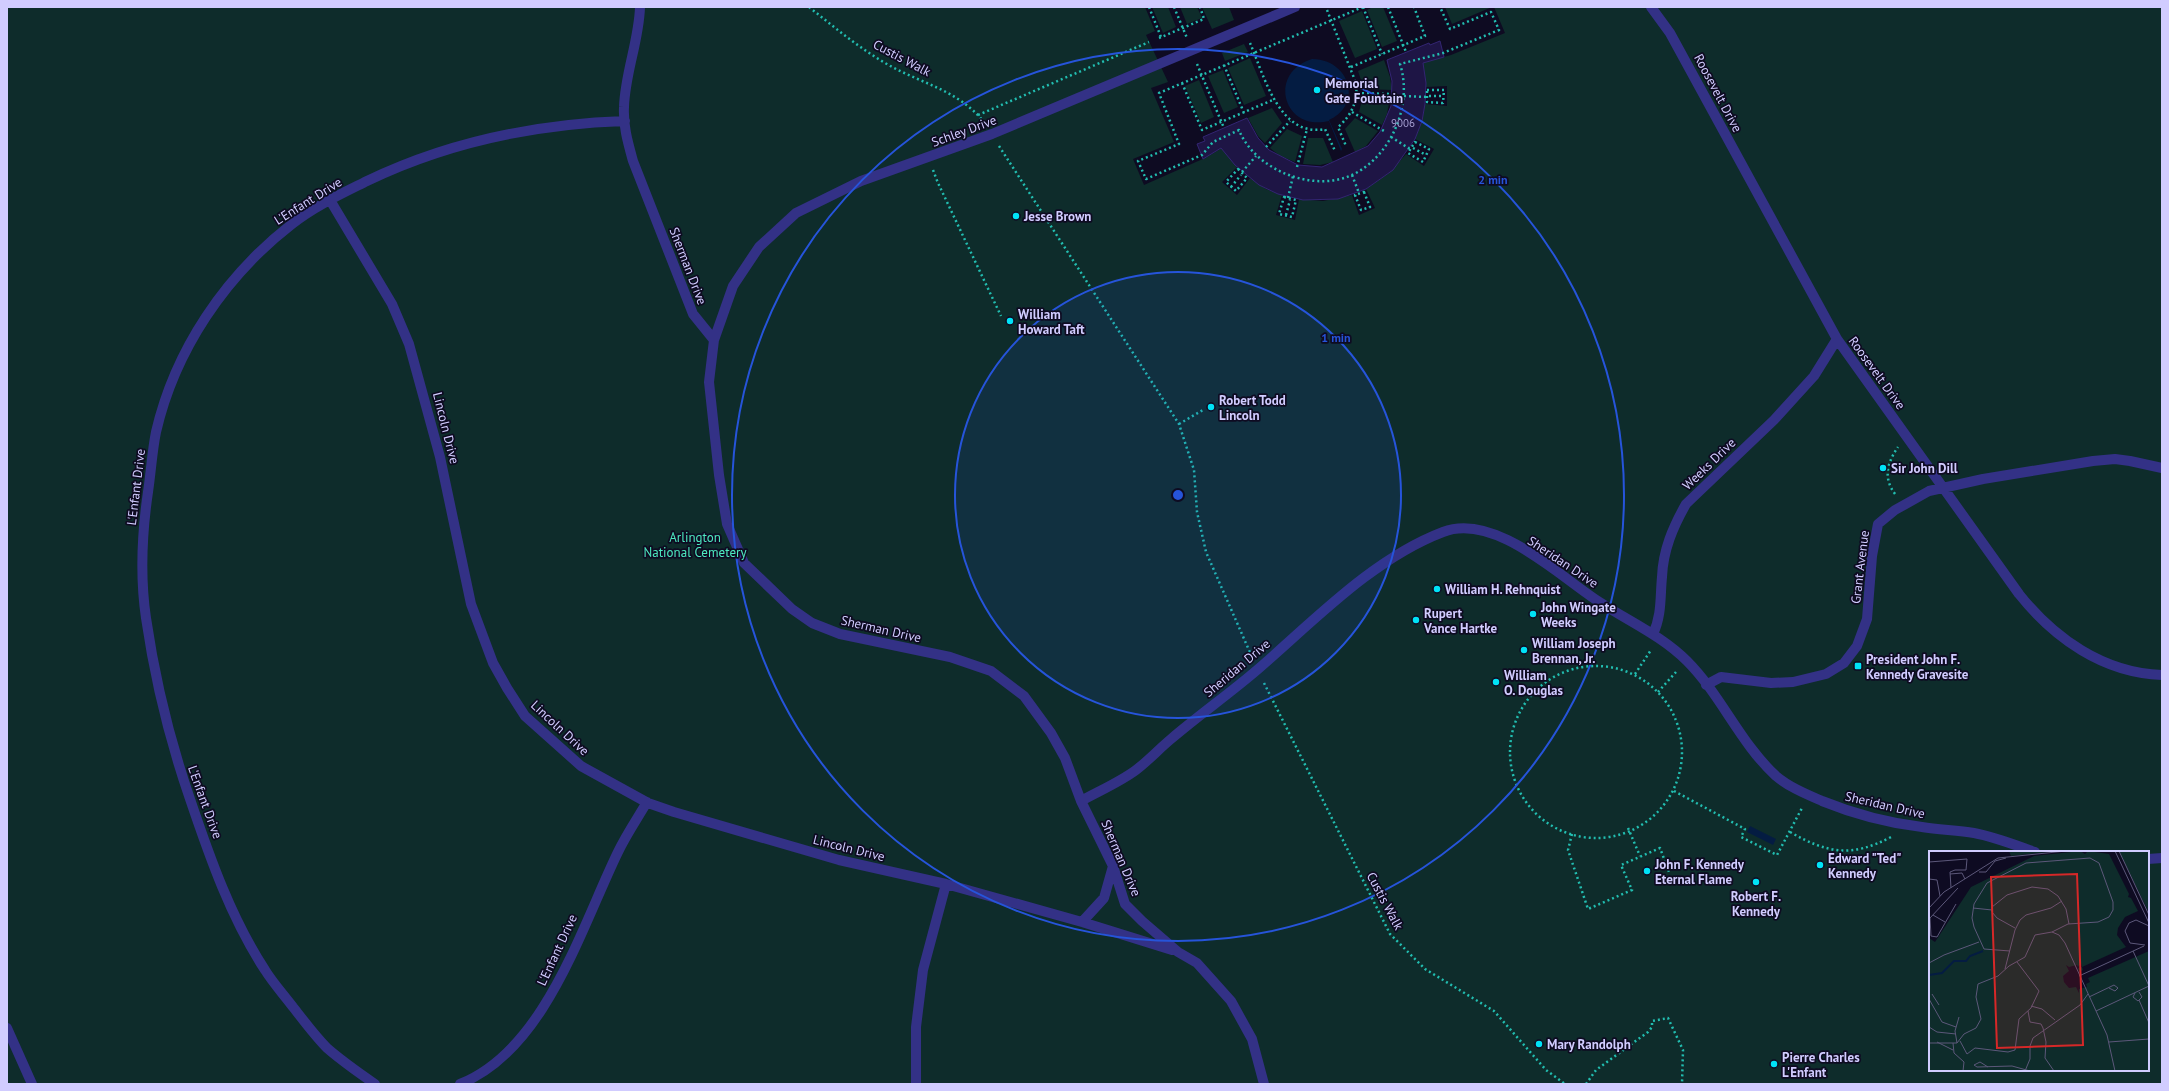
<svg xmlns="http://www.w3.org/2000/svg" width="2169" height="1091" viewBox="0 0 2169 1091" font-family="'PT Sans',sans-serif">
<rect width="100%" height="100%" fill="#0e0b22"/>
<path fill="#0e2c2b" fill-rule="evenodd" d="M 7,7 L 1145,7 L 1155,31 L 1146,35 L 1168,82 L 1151,88 L 1174,142 L 1133,159 L 1144,185 L 1205,158 L 1222,148 L 1237,167 L 1222,182 L 1237,195 L 1250,178 L 1266,189 L 1282,195 L 1276,215 L 1295,220 L 1299,199 L 1323,201 L 1352,195 L 1359,215 L 1375,208 L 1366,189 L 1389,173 L 1406,154 L 1424,166 L 1434,149 L 1415,139 L 1422,121 L 1425,104 L 1447,106 L 1447,86 L 1426,87 L 1422,63 L 1451,55 L 1505,33 L 1494,7 L 2162,7 L 2162,1084 L 7,1084 ZM 1930,852 L 2148,852 L 2148,1070 L 1930,1070 Z
M 1152,7 L 1168,7 L 1176,27 L 1163,33 Z
M 1180,7 L 1197,7 L 1202,18 L 1187,24 Z
M 1202,7 L 1229,7 L 1234,20 L 1212,29 Z
M 1373,7 L 1383,7 L 1397,41 L 1382,47 L 1367,10 Z
M 1445,7 L 1492,7 L 1452,24 Z
M 1362,11 L 1377,49 L 1355,58 L 1339,21 Z
M 1244,44 L 1248,52 L 1225,61 L 1222,53 Z
M 1250,58 L 1266,96 L 1244,105 L 1228,68 Z
M 1384,60 L 1390,77 L 1392,90 L 1364,89 L 1358,71 Z
M 1223,70 L 1238,107 L 1224,113 L 1208,76 Z
M 1199,80 L 1214,117 L 1201,123 L 1185,86 Z
M 1363,96 L 1390,97 L 1387,114 L 1382,125 L 1359,112 Z
M 1272,108 L 1282,123 L 1265,143 L 1258,136 L 1248,118 Z
M 1355,118 L 1378,131 L 1366,146 L 1355,152 L 1345,129 Z
M 1287,129 L 1302,136 L 1295,162 L 1280,156 L 1270,148 Z
M 1308,138 L 1323,138 L 1333,162 L 1320,165 L 1303,164 Z"/>
<path fill="#041c42" d="M 1312,59 C 1349,59 1364,104 1329,120 L 1342,149 L 1341,151 L 1329,121 C 1283,132 1267,73 1312,59 Z
M 1750,826 L 1776,839 L 1773,845 L 1747,832 Z"/>
<path fill="#1e1545" stroke="#332573" d="M 1440,41 L 1444,57 L 1423,63 L 1426,83 L 1425,104 L 1422,121 L 1415,139 L 1393,170 L 1366,189 L 1338,199 L 1303,200 L 1278,194 L 1259,185 L 1235,165 L 1221,148 L 1203,159 L 1197,144 L 1205,141 L 1203,137 L 1247,118 L 1258,138 L 1269,150 L 1298,165 L 1322,167 L 1368,146 L 1380,132 L 1391,106 L 1392,81 L 1387,60 L 1429,43 L 1430,45 Z"/>
<g fill="none" stroke-linecap="round" stroke-linejoin="round">
<path stroke="#22bdb0" stroke-width="2.5" stroke-dasharray="2 3" stroke-linecap="butt" d="M 809,7 C 834,27 858,47 885,63 C 921,84 957,89 984,122
M 1149,7 L 1161,37
M 1174,7 L 1187,38
M 1363,7 L 1159,93 L 1179,144 L 1138,161 L 1146,179 L 1202,155 L 1213,142 L 1239,130 C 1255,170 1313,193 1352,175 C 1392,156 1413,104 1400,64 L 1443,53 L 1499,30 L 1491,12 L 1450,29 L 1440,7
M 1363,7 L 1382,54
M 1388,7 L 1406,52
M 1327,10 L 1356,83 C 1358,101 1352,115 1338,127 L 1346,146
M 1159,38 L 1204,19 L 1200,7
M 1250,43 C 1264,75 1279,138 1325,129 L 1335,151
M 1197,64 L 1224,128
M 1224,65 L 1244,113
M 1351,67 L 1425,36 L 1414,7
M 1182,83 L 1202,130 L 1275,99
M 1427,90 L 1444,90 L 1443,103 L 1427,102 Z
M 1357,93 L 1392,94
M 1404,96 L 1427,97
M 1429,96 L 1443,96
M 1352,112 L 1384,131
M 978,115 L 1149,42
M 1391,137 L 1410,149
M 1415,142 L 1429,149 L 1423,162 L 1408,153 Z
M 999,146 L 1179,424 L 1194,470 L 1197,512 L 1206,552 L 1252,657
M 1266,147 L 1290,121
M 1413,148 L 1426,155
M 1297,167 L 1307,129
M 1238,169 L 1247,178 L 1236,191 L 1226,182 Z
M 933,170 L 938,183 L 1001,316
M 1242,172 L 1256,156
M 1352,175 L 1359,193
M 1231,187 L 1241,175
M 1364,192 L 1370,207 L 1361,210 L 1355,195 Z
M 1284,197 L 1296,200 L 1292,217 L 1279,214 Z
M 1288,198 L 1293,176
M 1286,215 L 1290,200
M 1179,424 L 1203,410
M 1895,494 C 1883,478 1887,463 1898,447
M1510 752a86 86 0 1 1 172 0a86 86 0 1 1-172 0Z
M 1635,674 L 1651,650
M 1264,683 L 1390,934 L 1425,969 L 1494,1011 L 1546,1070 L 1565,1084
M 1658,692 L 1676,672
M 1674,791 L 1745,829 L 1741,837 L 1777,855 L 1802,808
M 1628,828 L 1640,856
M 1790,832 C 1827,853 1851,858 1891,837
M 1572,834 L 1568,850 L 1588,909 L 1632,890 L 1621,865 L 1660,848 L 1669,872
M 1586,1084 L 1596,1070 L 1648,1032 L 1652,1027 L 1652,1021 L 1668,1018 L 1683,1050 L 1682,1084"/>
<path stroke="#333186" stroke-width="10" d="M 640,7 C 639,41 625,73 624,107 C 623,126 628,143 633,161 L 693,314 L 714,340
M 1651,7 L 1670,33 L 1837,339 L 2019,594 C 2054,638 2103,673 2162,675
M 330,200 L 392,304 L 409,344 L 440,457 L 471,604 L 493,663 L 507,688 L 525,716 L 581,766 L 648,803 L 674,812 L 839,860 L 946,884 L 1082,922 L 1172,950
M 1653,634 C 1662,615 1660,597 1662,577 C 1663,550 1673,527 1686,504 L 1774,420 L 1814,376 L 1837,339
M 1706,685 L 1721,677 L 1771,683 L 1793,682 L 1826,674 L 1844,663 L 1857,646 L 1867,619 L 1872,556 L 1878,524 L 1895,510 L 1929,491 L 1983,479 L 2093,461 L 2115,459 L 2130,461 L 2162,468
M 1081,801 C 1099,791 1120,782 1136,770 C 1149,760 1159,749 1171,739 C 1199,715 1229,694 1257,670 C 1313,622 1372,559 1443,532 C 1495,512 1560,577 1601,603 C 1630,622 1662,636 1687,661 C 1721,695 1740,743 1776,776 C 1789,787 1806,794 1822,801 C 1854,814 1888,823 1922,827 C 1940,830 1957,830 1974,833 C 1995,837 2015,845 2035,852
M 2148,859 L 2162,858
M 1082,922 L 1104,898 L 1113,866
M 7,1028 L 32,1084
M 375,1084 C 359,1073 342,1061 327,1048 C 315,1036 304,1021 293,1007 C 284,995 273,983 265,970 C 231,918 210,858 190,799 C 170,741 155,680 146,618 C 140,577 142,533 148,492 C 151,472 152,452 156,432 C 175,350 225,276 292,224 C 315,206 341,194 367,181 C 448,142 535,124 625,121
M 460,1084 C 545,1050 581,928 618,852 C 626,835 637,819 647,802
M 916,1084 L 916,1027 L 923,970 L 946,884
M 1264,1084 L 1252,1039 L 1231,1001 L 1197,963 L 1178,952 L 1142,921 L 1125,904 L 1113,866 L 1081,801 L 1065,758 L 1051,733 L 1024,696 L 991,671 L 950,657 L 840,634 L 812,623 L 792,609 L 744,563 L 727,524 L 719,475 L 709,382 L 714,340 L 733,286 L 759,247 L 796,213 L 861,181 L 992,134 L 1295,7"/>
</g>
<circle cx="1178" cy="495" r="223" fill="#2654da" fill-opacity=".12"/>
<g fill="none" stroke="#2654da" stroke-width="2">
<circle cx="1178" cy="495" r="223"/>
<circle cx="1178" cy="495" r="446"/>
</g>
<g fill="#00e3f7" stroke="#0e0b22" stroke-width="1.5">
<circle cx="1317" cy="90" r="4"/>
<circle cx="1016" cy="216" r="4"/>
<circle cx="1010" cy="321" r="4"/>
<circle cx="1211" cy="407" r="4"/>
<circle cx="1883" cy="468" r="4"/>
<circle cx="1437" cy="589" r="4"/>
<circle cx="1533" cy="614" r="4"/>
<circle cx="1416" cy="620" r="4"/>
<circle cx="1524" cy="650" r="4"/>
<rect x="1854" y="662" width="8" height="8" rx="2"/>
<circle cx="1496" cy="682" r="4"/>
<circle cx="1820" cy="865" r="4"/>
<circle cx="1647" cy="871" r="4"/>
<circle cx="1756" cy="882" r="4"/>
<circle cx="1539" cy="1044" r="4"/>
<circle cx="1774" cy="1064" r="4"/>
</g>
<g text-anchor="middle" dominant-baseline="central" stroke-width="3.5" stroke-linejoin="round" paint-order="stroke">
<g font-size="11" fill="#a49ed0">
<text x="1403" y="123">9006</text>
</g>
<g font-size="13" fill="#d1ccff" stroke="#0e0b22">
<text transform="translate(902 58) rotate(28)">Custis Walk</text>
<text transform="translate(1718 93) rotate(62)">Roosevelt Drive</text>
<text transform="translate(964 131) rotate(-20)">Schley Drive</text>
<text transform="translate(308 201) rotate(-32)">L'Enfant Drive</text>
<text transform="translate(688 266) rotate(69)">Sherman Drive</text>
<text transform="translate(1877 373) rotate(54)">Roosevelt Drive</text>
<text transform="translate(446 428) rotate(76)">Lincoln Drive</text>
<text transform="translate(1709 464) rotate(-44)">Weeks Drive</text>
<text transform="translate(136 487) rotate(-83)">L'Enfant Drive</text>
<text transform="translate(1563 562) rotate(34)">Sheridan Drive</text>
<text transform="translate(1860 567) rotate(-83)">Grant Avenue</text>
<text transform="translate(881 629) rotate(13)">Sherman Drive</text>
<text transform="translate(1237 668) rotate(-40)">Sheridan Drive</text>
<text transform="translate(560 728) rotate(43)">Lincoln Drive</text>
<text transform="translate(205 802) rotate(70)">L'Enfant Drive</text>
<text transform="translate(1885 805) rotate(13)">Sheridan Drive</text>
<text transform="translate(849 848) rotate(14)">Lincoln Drive</text>
<text transform="translate(1121 858) rotate(67)">Sherman Drive</text>
<text transform="translate(1385 901) rotate(62)">Custis Walk</text>
<text transform="translate(557 950) rotate(-65)">L'Enfant Drive</text>
</g>
<g font-size="13" font-weight="bold" fill="#d1ccff" stroke="#0e0b22" text-anchor="start">
<text x="1325" y="83">Memorial<tspan x="1325" dy="15">Gate Fountain</tspan></text>
<text x="1024" y="216">Jesse Brown</text>
<text x="1018" y="314">William<tspan x="1018" dy="15">Howard Taft</tspan></text>
<text x="1219" y="400">Robert Todd<tspan x="1219" dy="15">Lincoln</tspan></text>
<text x="1891" y="468">Sir John Dill</text>
<text x="1445" y="589">William H. Rehnquist</text>
<text x="1541" y="607">John Wingate<tspan x="1541" dy="15">Weeks</tspan></text>
<text x="1424" y="613">Rupert<tspan x="1424" dy="15">Vance Hartke</tspan></text>
<text x="1532" y="643">William Joseph<tspan x="1532" dy="15">Brennan, Jr.</tspan></text>
<text x="1866" y="659">President John F.<tspan x="1866" dy="15">Kennedy Gravesite</tspan></text>
<text x="1504" y="675">William<tspan x="1504" dy="15">O. Douglas</tspan></text>
<text x="1828" y="858">Edward "Ted"<tspan x="1828" dy="15">Kennedy</tspan></text>
<text x="1655" y="864">John F. Kennedy<tspan x="1655" dy="15">Eternal Flame</tspan></text>
<text x="1756" y="896" text-anchor="middle">Robert F.<tspan x="1756" dy="15">Kennedy</tspan></text>
<text x="1547" y="1044">Mary Randolph</text>
<text x="1782" y="1057">Pierre Charles<tspan x="1782" dy="15">L'Enfant</tspan></text>
</g>
<g font-size="13" fill="#4deac0" stroke="#0e0b22">
<text x="695" y="537">Arlington<tspan x="695" dy="15">National Cemetery</tspan></text>
</g>
</g>
<g transform="translate(1929 851)">
<rect width="220" height="220" fill="#0e0b22"/>
<path d="M 80,0 L 127,0 L 82,5 ZM 151,0 L 156,3 L 159,0 L 180,3 L 200,43 L 199,46 L 202,47 L 209,60 L 196,66 L 189,77 L 188,84 L 197,96 L 153,116 L 154,119 L 150,121 L 149,117 L 153,116 L 152,112 L 149,116 L 148,114 L 140,116 L 137,114 L 140,120 L 134,125 L 135,131 L 140,137 L 147,136 L 150,142 L 150,138 L 158,136 L 157,133 L 161,131 L 159,127 L 220,100 L 220,220 L 0,220 L 0,87 L 6,91 L 42,36 L 105,5 ZM 190,0 L 220,0 L 220,62 Z" fill="#0e2c2b"/>
<path fill="none" stroke="#041c42" stroke-width="2" d="M 0,124 L 13,122 L 25,110 L 37,110 L 41,105 L 54,100"/>
<path fill="none" stroke="#5c587a" stroke-width="1" d="M 186,0 L 220,72M 190,0 L 220,64M 0,11 L 38,8 L 37,19 L 26,19 L 21,21 L 22,37M 50,21 L 57,21 L 66,10 L 77,7M 21,23 L 33,22 L 36,28M 0,28 L 8,29 L 11,45M 27,53 L 8,86 L 2,85 L 1,67 L 29,37M 0,57 L 15,41 L 69,7 L 137,0M 44,57 L 63,59M 4,64 L 16,71M 86,77 L 68,67 L 63,61 L 63,56 L 78,44 L 103,36 L 119,38 L 129,45 L 137,58 L 140,73M 123,81 L 130,84 L 136,92 L 178,184 L 186,220M 216,94 L 201,92 L 196,80 L 200,72 L 207,69 L 220,75M 204,100 L 220,135M 0,112 L 15,104 L 50,91M 76,118 L 86,79 L 91,69 L 97,64 L 122,57 L 133,50M 150,125 L 215,95M 206,142 L 204,146 L 209,150 L 213,146 L 210,141M 3,143 L 10,154M 160,146 L 185,134 L 189,137 L 186,140 L 180,137M 0,148 L 13,171 L 27,176M 210,149 L 220,172M 102,155 L 113,158 L 126,169M 99,160 L 101,171 L 112,173 L 114,177 L 117,191 L 116,207 L 125,220M 167,160 L 220,135M 0,176 L 8,181 L 27,183M 31,190 L 38,203 L 46,197 L 79,201 L 86,199 L 90,168 L 102,157 L 110,140 L 88,111M 8,191 L 24,199M 180,191 L 220,188M 0,192 L 28,192 L 35,183 L 47,177 L 52,168 L 47,146 L 49,133 L 69,125 L 80,115 L 96,106 L 106,84 L 123,81 L 139,73 L 169,71 L 180,66 L 184,59 L 184,51 L 170,12 L 161,7 L 97,12 L 58,32 L 45,53 L 43,67 L 45,76 L 55,98 L 81,100M 24,192 L 25,202 L 35,211 L 34,220M 28,192 L 26,180 L 30,166M 59,216 L 51,211 L 45,214 L 48,216 L 83,215 L 101,220M 96,220 L 101,208 L 101,195 L 104,187 L 151,154 L 159,143"/>
<path fill="#d62828" fill-opacity="0.15" stroke="#d62828" stroke-width="2" d="M 148,23 L 154,194 L 68,197 L 62,26 Z"/>
<rect width="220" height="220" fill="none" stroke="#d1ccff" stroke-width="2"/>
</g>
<circle cx="1178" cy="495" r="6" fill="#2654da" stroke="#0e0b22" stroke-width="2"/>
<g font-size="12" text-anchor="middle" font-weight="bold" fill="#2654da" stroke="#0e0b22" stroke-width="3.5" stroke-linejoin="round" paint-order="stroke">
<text x="1493" y="184">2 min</text>
<text x="1336" y="342">1 min</text>
</g>
<rect width="2169" height="1091" fill="none" stroke="#d1ccff" stroke-width="16"/>
</svg>
